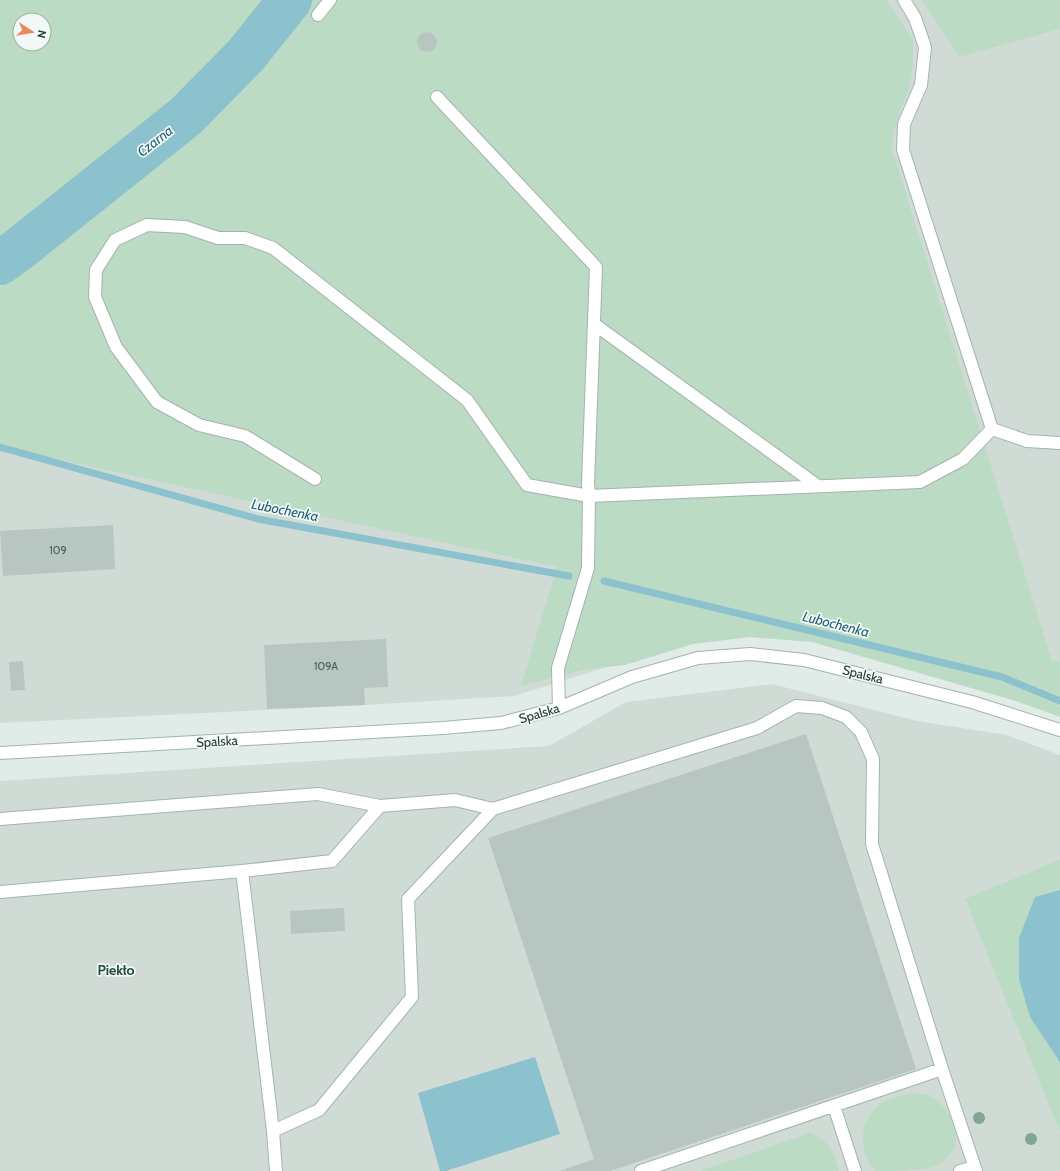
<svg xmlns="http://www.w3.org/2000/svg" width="1060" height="1171" viewBox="0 0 1060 1171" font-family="Cabin,sans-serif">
<rect width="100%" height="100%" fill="#e1ebe7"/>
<path fill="#d0dbd6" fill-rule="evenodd" d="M 0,0 L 1060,0 L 1060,689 L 812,641 L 748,633 L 693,640 L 514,696 L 365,705 L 0,723 ZM 20,20 L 44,20 L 44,44 L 20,44 Z
M 772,684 L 917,721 L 1007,735 L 1060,755 L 1060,1171 L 0,1171 L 0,781 L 549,746 L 626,702 Z"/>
<path fill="#bbdbc5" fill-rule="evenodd" d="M 0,0 L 887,0 L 913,41 L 913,65 L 909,88 L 897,121 L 891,146 L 1052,661 L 1060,661 L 1060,717 L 1016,701 L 812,642 L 750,637 L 693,644 L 625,665 L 587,669 L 521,686 L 557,567 L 0,447 ZM 20,20 L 44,20 L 44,44 L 20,44 Z
M 922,0 L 1060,0 L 1060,29 L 959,57 Z
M 1060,860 L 1060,1132 L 965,899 Z
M 911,1093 C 916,1094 922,1093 927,1095 C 945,1101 960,1126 955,1145 C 953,1154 942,1163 934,1167 C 918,1171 894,1171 876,1171 C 857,1152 858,1118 882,1103 C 891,1098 902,1096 911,1093 Z
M 810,1133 C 829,1141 834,1151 839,1171 L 700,1171 Z"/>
<path fill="#8cc1ce" d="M 1060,890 L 1060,1062 L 1030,1017 L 1019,979 L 1019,938 L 1035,897 Z
M 535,1057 L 560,1134 L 446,1171 L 440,1171 L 418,1093 Z"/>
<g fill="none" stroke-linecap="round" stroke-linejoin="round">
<path stroke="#8cc1ce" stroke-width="7" d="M 0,447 L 258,519 L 569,576
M 604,581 L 1002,677 L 1060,701"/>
<path stroke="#8cc1ce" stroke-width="44" d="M 0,263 L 18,250 L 186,116 L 246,55 L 290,0"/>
</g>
<path fill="#b7c6c0" d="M417 42a10 10 0 1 1 20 0a10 10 0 1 1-20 0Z
M 113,525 L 115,569 L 3,576 L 0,531 Z
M 386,639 L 388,687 L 364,688 L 365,705 L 267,709 L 264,645 Z
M 23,661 L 25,690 L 11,691 L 9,662 Z
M 806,734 L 916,1069 L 610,1171 L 559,1171 L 594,1159 L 488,838 Z
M 344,908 L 345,931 L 291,934 L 290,911 Z"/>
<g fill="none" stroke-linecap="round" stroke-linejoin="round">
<g stroke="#a4b3ae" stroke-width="14">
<path id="lane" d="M 904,0 L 915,18 L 925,47 L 921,85 L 904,124 L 903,150 L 992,429
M 318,15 L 330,0
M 437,97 L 596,267 L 588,483 L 589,496 L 588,568 L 558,668 L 559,708
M 594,324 L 818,486
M 992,429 L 1027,441 L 1060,443
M 315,479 L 245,436 L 199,425 L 157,402 L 116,347 L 95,297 L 96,270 L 115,240 L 147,225 L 185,227 L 218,238 L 245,238 L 273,248 L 467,400 L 527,485 L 589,496 L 920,482 L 963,459 L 992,429
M 0,753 L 443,728 L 501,723 L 559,708 L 632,677 L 698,658 L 750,654 L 804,660 L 972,702 L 1060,730
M 0,819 L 318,794 L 380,806 L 455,800 L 493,809 L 757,728 L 796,706 L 822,708 L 846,717 L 861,732 L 873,759 L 872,844 L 942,1069 L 976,1171
M 242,871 L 273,1131 L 276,1171
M 0,892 L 242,871 L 332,861 L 380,806
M 834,1106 L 855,1171
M 273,1131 L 319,1110 L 412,997 L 408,899 L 493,809
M 641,1171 L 942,1069
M 960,1171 L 974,1167"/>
</g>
<use href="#lane" stroke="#fff" stroke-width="12"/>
</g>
<g fill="#7fa791">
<circle cx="979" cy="1118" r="6"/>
<circle cx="1031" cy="1139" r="6"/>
</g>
<g text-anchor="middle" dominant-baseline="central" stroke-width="3.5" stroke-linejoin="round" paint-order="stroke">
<g font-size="11" fill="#475e58">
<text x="58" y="550">109</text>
<text x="326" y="666">109A</text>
</g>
<g font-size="13" fill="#223b35" stroke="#f2f8f5">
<text transform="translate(863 674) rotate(14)">Spalska</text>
<text transform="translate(539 713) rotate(-16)">Spalska</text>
<text transform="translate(217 741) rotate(-3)">Spalska</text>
</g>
<g font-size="14" font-style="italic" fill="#206274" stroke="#f2f8f5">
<text transform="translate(155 141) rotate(-38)">Czarna</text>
<text transform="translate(285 510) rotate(11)">Lubochenka</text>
<text transform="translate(836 624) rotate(14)">Lubochenka</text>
</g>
<g font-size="14" font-weight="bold" fill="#1f4c43" stroke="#f2f8f5">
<text x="116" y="970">Piekło</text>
</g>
</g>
<g transform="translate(32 32) rotate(102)"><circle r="19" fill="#f2f8f5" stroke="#9faca8"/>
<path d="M0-3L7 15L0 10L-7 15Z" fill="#eb885f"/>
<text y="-6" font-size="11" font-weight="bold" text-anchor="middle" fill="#223b35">N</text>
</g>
</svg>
